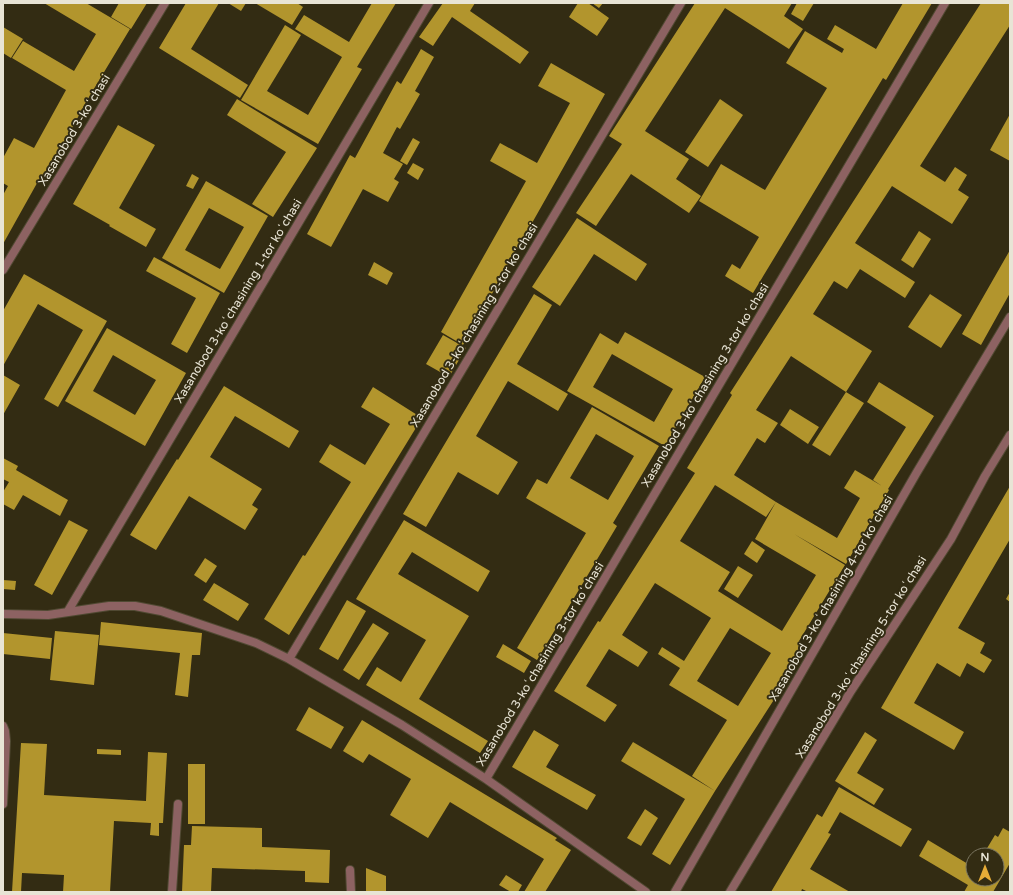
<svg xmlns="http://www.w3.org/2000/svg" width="1013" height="895" viewBox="0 0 1013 895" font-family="'Varela Round',sans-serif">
<rect width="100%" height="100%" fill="#332c13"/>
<path fill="#b2952d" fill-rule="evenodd" d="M 44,3 L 86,3 L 130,29 L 86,102 L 45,179 L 41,176 L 3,244 L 3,195 L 8,186 L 3,183 L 3,158 L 14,138 L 34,148 L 66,90 L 12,58 L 23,41 L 74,71 L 96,34 Z
M 119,3 L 147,3 L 131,29 L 111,17 Z
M 186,3 L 219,3 L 191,49 L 248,85 L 240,98 L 159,48 Z
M 228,3 L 246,3 L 241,11 Z
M 255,3 L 297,3 L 303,7 L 292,25 Z
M 372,3 L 396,3 L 357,67 L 362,69 L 318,144 L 241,100 L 285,25 L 301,35 L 267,91 L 308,115 L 342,57 L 295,29 L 304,15 L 349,42 Z
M 443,3 L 475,3 L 470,11 L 529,52 L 520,64 L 452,17 L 433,46 L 419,37 Z
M 578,3 L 588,3 L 609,18 L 597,36 L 569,17 Z
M 592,3 L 603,3 L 599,8 Z
M 695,3 L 792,3 L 784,16 L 803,29 L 789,49 L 725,8 L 645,131 L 689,159 L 676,179 L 701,196 L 689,213 L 631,174 L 596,226 L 576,213 L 622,144 L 609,136 Z
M 797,3 L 814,3 L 803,21 L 791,14 Z
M 903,3 L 932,3 L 886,80 L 883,78 L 753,293 L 725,276 L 732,264 L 740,269 L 759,237 L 699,201 L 721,164 L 765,190 L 827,88 L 786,63 L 805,31 L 842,53 L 844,49 L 827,39 L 835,25 L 876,49 Z
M 981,3 L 1010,3 L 1010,25 L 920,166 L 945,182 L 955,167 L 967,175 L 958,190 L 969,197 L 952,224 L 892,186 L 855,243 L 915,282 L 905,298 L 860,269 L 847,289 L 834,281 L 813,314 L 872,351 L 846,392 L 791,356 L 756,410 L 778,423 L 765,443 L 757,438 L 734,475 L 776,502 L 766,517 L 715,485 L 680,541 L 730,572 L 718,591 L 782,631 L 816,575 L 755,539 L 776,502 L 837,538 L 860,498 L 844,488 L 855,470 L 882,486 L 873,480 L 906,427 L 867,402 L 879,382 L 934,416 L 888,489 L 889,490 L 846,564 L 794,534 L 845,565 L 799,641 L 808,647 L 715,791 L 692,776 L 727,720 L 669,685 L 680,668 L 658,654 L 662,647 L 684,661 L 711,618 L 655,583 L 622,635 L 648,652 L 638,667 L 609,649 L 586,686 L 617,705 L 605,722 L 554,691 L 598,621 L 600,622 L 695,473 L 687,468 L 732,395 L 730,393 ZM 730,628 L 771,653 L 738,706 L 697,681 Z
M 3,27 L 23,39 L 11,58 L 3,53 Z
M 421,49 L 434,57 L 415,91 L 420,94 L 400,129 L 397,127 L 383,153 L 403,164 L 394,179 L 399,182 L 388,202 L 363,189 L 331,247 L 307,234 L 350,155 L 355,158 L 397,81 L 401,84 Z
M 551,63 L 605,94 L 463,345 L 441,332 L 526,181 L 490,161 L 500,143 L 537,163 L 570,103 L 538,86 Z
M 237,99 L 317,148 L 273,217 L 252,204 L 286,152 L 227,115 Z
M 720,99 L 743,115 L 708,167 L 685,152 Z
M 1010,114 L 1010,161 L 990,150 Z
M 118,125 L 155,145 L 119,208 L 156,229 L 146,247 L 109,226 L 110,225 L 73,204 Z
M 413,138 L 420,142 L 407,165 L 400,161 Z
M 413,163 L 424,169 L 418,180 L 407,173 Z
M 192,174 L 199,178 L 193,189 L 186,186 Z
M 206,181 L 268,216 L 224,293 L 162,258 ZM 209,208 L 244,227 L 220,269 L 185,250 Z
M 577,218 L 647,264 L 636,281 L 594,254 L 560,306 L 532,287 Z
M 919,231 L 931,239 L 913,268 L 901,260 Z
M 1010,250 L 1010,293 L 981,345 L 962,334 Z
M 154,257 L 220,293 L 187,353 L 171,344 L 196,298 L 146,271 Z
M 374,262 L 393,273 L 387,285 L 368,275 Z
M 24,274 L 107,321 L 58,407 L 44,399 L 83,330 L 38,304 L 3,366 L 3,311 Z
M 534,294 L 552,305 L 517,364 L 568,394 L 558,411 L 508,381 L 476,436 L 518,462 L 498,495 L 458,472 L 426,527 L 403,514 Z
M 930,294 L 962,315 L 941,348 L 908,327 Z
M 107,328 L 186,373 L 145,446 L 65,401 ZM 113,355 L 156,380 L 135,415 L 93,391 Z
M 625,332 L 705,377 L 665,446 L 567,391 L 600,333 L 618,344 ZM 612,354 L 673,389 L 654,422 L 593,387 Z
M 443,335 L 466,348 L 449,377 L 426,364 Z
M 3,375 L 20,385 L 3,415 Z
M 224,386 L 299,431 L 289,448 L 235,416 L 210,457 L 262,489 L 252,505 L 258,509 L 245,530 L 189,496 L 156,550 L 130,535 L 177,459 L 178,460 Z
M 373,387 L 422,418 L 289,635 L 264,619 L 303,555 L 305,556 L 351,482 L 319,462 L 330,444 L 365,465 L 390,424 L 361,407 Z
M 846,392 L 864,403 L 830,456 L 812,445 Z
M 592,407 L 659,446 L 613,523 L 617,526 L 537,660 L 517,648 L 586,533 L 526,498 L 537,479 L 547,484 ZM 596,434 L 634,456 L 608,500 L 570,478 Z
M 790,409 L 819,427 L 808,444 L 780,425 Z
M 3,458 L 18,466 L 16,470 L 68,500 L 60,516 L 23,495 L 14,510 L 3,504 L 3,492 L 9,482 L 3,479 Z
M 1010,486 L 1010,539 L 958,628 L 985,643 L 980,653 L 992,660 L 984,673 L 967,663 L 960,677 L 937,663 L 914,703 L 964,732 L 954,750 L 881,708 Z
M 69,520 L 88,530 L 52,595 L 34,585 Z
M 404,520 L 490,571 L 478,592 L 412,552 L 398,574 L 469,616 L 419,699 L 488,741 L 480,753 L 366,685 L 377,667 L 401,682 L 426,640 L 356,599 Z
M 752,541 L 765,550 L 757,563 L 744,554 Z
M 205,558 L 217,566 L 206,583 L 194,575 Z
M 738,566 L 753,575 L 738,598 L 724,589 Z
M 3,580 L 16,581 L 15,590 L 3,589 Z
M 214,583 L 249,604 L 238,621 L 203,600 Z
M 1010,592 L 1010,602 L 1006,599 Z
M 347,600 L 366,611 L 338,660 L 319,649 Z
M 101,622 L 202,633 L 200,655 L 192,655 L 188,697 L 175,695 L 180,653 L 99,645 Z
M 373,623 L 389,633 L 359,680 L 343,670 Z
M 55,631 L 99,635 L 94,685 L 50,680 Z
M 3,633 L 52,638 L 50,659 L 3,654 Z
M 503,644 L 531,661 L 524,673 L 496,657 Z
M 309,707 L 344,727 L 331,749 L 296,730 Z
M 362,720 L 557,838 L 555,840 L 571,850 L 545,892 L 524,892 L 544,859 L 450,802 L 428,838 L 390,815 L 411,779 L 369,754 L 363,763 L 343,751 Z
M 534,730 L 559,745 L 546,767 L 596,795 L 587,810 L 512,767 Z
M 865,732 L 877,740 L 857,773 L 884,789 L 874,805 L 835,781 Z
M 633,742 L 715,791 L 670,865 L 652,854 L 685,799 L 621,761 Z
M 21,743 L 47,744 L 44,795 L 146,801 L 148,752 L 167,753 L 163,823 L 159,823 L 159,836 L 150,835 L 151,823 L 114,821 L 110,892 L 63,892 L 64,875 L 22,873 L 21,892 L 12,892 Z
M 97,749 L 121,750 L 121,755 L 97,754 Z
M 188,764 L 205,764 L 205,824 L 188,824 Z
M 839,787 L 912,829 L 901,847 L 840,812 L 828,833 L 831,834 L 810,869 L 850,892 L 808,892 L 802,889 L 801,892 L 771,892 L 817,814 L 822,817 Z
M 645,809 L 658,818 L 641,846 L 627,838 Z
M 192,826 L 262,828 L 262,847 L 330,850 L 329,883 L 305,882 L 305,871 L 212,868 L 211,892 L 182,892 L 184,845 L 191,845 Z
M 1003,828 L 1010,832 L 1010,863 L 993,892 L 964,892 L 968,885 L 919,856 L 928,840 L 973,867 L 973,879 L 997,879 L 997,855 L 983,855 L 995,835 L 998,837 Z
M 366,868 L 386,876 L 386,892 L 366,892 Z
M 506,875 L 522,885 L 518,892 L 511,892 L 499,885 Z"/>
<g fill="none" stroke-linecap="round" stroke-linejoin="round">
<g stroke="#504932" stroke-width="10">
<path id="street" d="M 3,270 L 165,3
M 68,611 L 429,3
M 3,614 L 48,615 L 109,606 L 135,606 L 161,611 L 256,643 L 289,659 L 402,725 L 486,779 L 646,892
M 289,659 L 681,3
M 3,726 L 5,731 L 6,741 L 3,804
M 486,779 L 945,3
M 350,870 L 351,892
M 172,892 L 178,804
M 675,892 L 917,472 L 1010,317
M 730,892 L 851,691 L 951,539 L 985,476 L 1010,435"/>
</g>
<use href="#street" stroke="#8d6262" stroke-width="8"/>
</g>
<g text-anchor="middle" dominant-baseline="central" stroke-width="4" stroke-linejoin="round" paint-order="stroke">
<g font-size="12" fill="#e8e4d5" stroke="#332c13">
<text transform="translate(74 130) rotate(-59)">Xasanobod 3-koʻchasi</text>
<text transform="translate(238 301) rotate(-59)">Xasanobod 3-koʻchasining 1-tor koʻchasi</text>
<text transform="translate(474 325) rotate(-59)">Xasanobod 3-koʻchasining 2-tor koʻchasi</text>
<text transform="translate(705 385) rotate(-59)">Xasanobod 3-koʻchasining 3-tor koʻchasi</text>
<text transform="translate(831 598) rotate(-60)">Xasanobod 3-koʻchasining 4-tor koʻchasi</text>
<text transform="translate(861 657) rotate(-58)">Xasanobod 3-koʻchasining 5-tor koʻchasi</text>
<text transform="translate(540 664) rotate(-59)">Xasanobod 3-koʻchasining 3-tor koʻchasi</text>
</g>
</g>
<rect width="1013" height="895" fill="none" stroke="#e8e4d5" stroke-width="8"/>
<g transform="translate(985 867)"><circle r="19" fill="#332c13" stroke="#7b7661"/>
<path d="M0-3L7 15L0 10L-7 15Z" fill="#e7ac37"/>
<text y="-6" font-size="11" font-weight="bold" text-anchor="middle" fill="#e8e4d5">N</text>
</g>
</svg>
